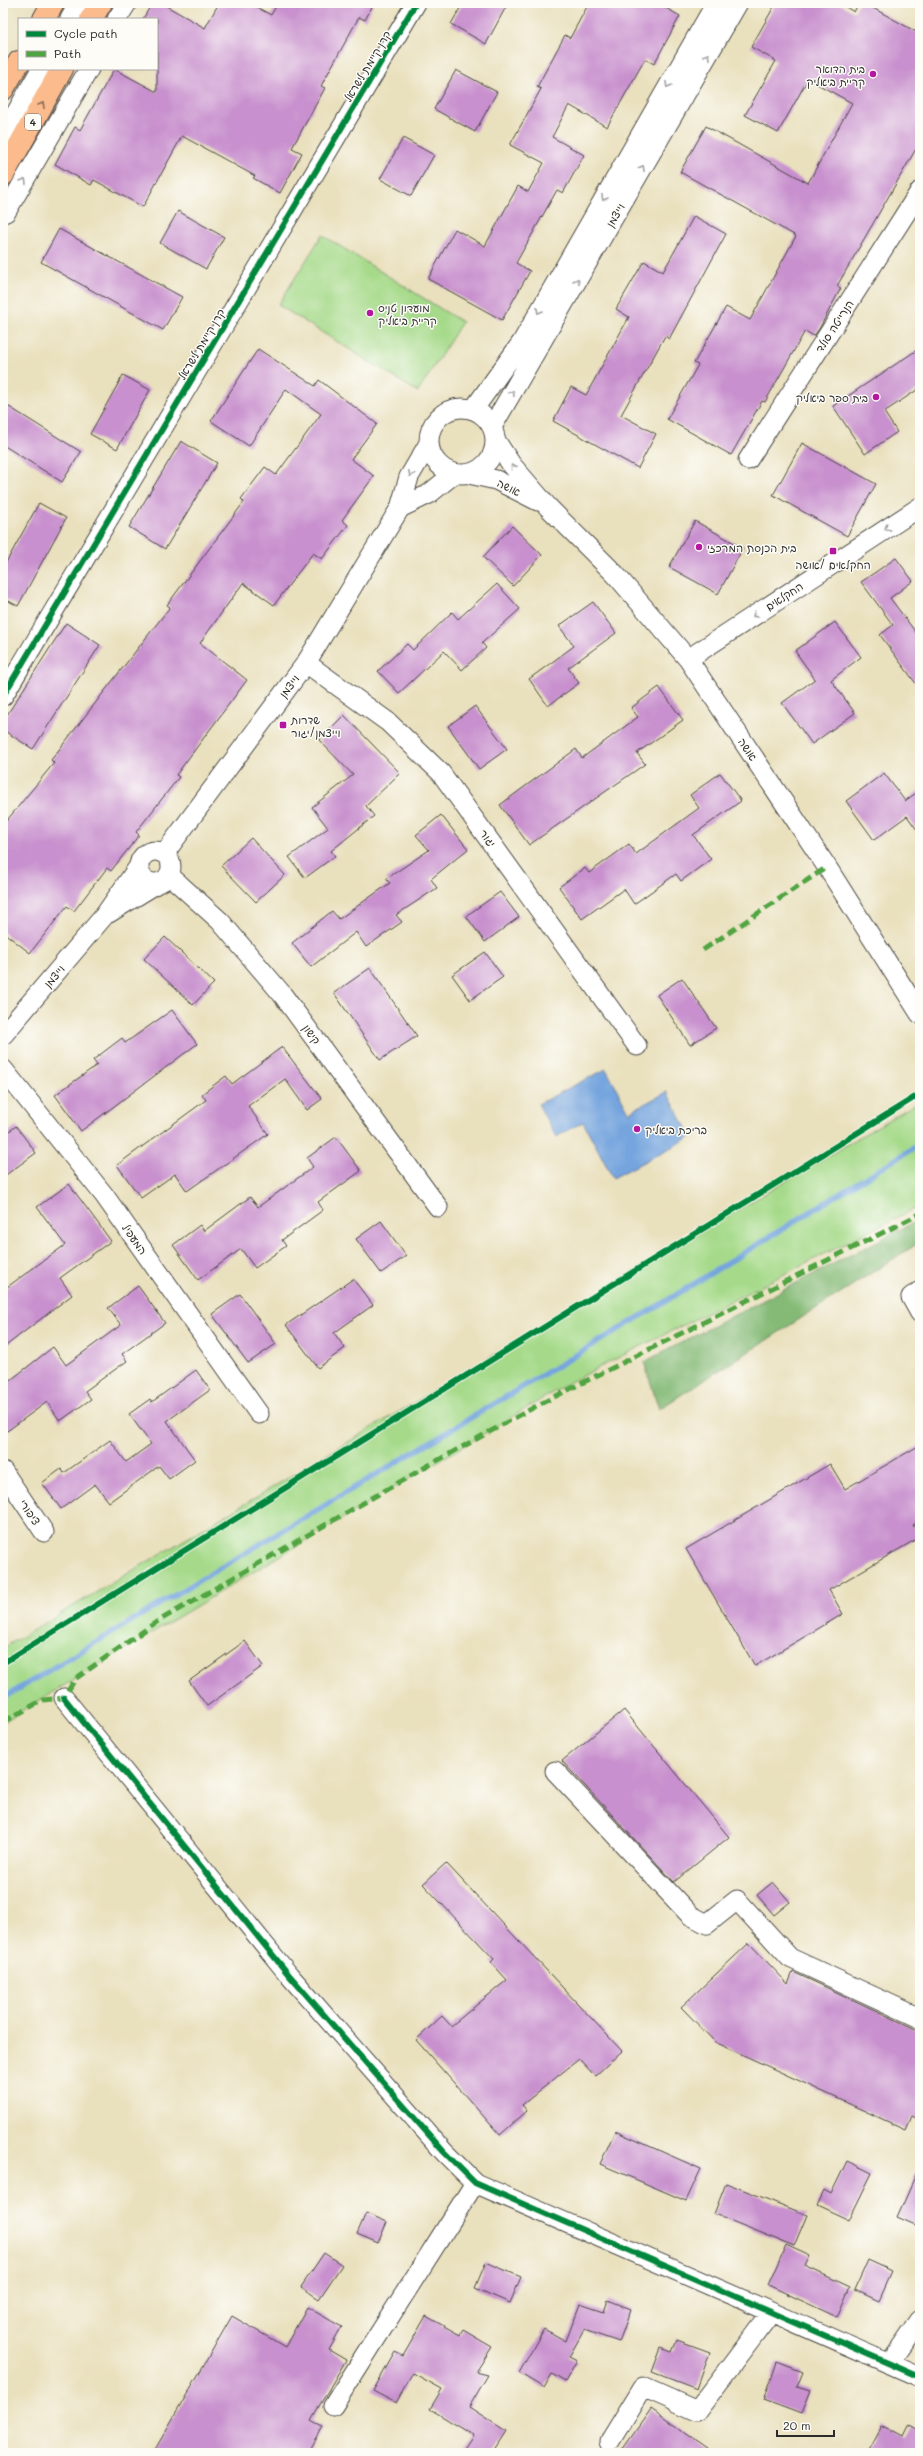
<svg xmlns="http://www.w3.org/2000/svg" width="923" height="2456" viewBox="0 0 923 2456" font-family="Mali,'Playpen Sans Hebrew',sans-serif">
<rect width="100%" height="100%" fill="#fdfcf7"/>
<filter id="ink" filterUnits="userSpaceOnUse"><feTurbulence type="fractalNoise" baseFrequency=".025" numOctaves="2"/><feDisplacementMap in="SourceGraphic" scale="8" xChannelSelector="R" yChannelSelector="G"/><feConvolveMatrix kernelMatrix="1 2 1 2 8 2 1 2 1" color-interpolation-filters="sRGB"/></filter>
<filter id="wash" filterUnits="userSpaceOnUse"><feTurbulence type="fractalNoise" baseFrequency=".012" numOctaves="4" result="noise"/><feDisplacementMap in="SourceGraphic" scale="16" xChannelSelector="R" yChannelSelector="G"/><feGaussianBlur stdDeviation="0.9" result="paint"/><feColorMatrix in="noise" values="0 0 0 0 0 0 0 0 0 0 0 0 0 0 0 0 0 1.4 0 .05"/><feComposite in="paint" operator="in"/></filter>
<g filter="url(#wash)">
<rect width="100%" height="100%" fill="#e9e0bd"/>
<path fill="#a6da8a" stroke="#68825a" d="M 322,235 L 462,322 L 418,392 L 278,305 Z
M 920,1101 L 920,1206 L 572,1381 L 3,1722 L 3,1648 Z"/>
<path fill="#84ba76" stroke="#587250" d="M 920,1219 L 920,1242 L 659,1409 L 644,1362 Z"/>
<path fill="#74a4de" stroke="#506884" d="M 606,1069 L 629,1112 L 667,1092 L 691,1137 L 613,1178 L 583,1122 L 556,1137 L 538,1104 Z"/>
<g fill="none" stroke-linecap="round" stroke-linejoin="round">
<path stroke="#74a4de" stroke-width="5.5" d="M 3,1698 L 666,1301 L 920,1144"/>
</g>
<g id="blocks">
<path fill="#c890ce" d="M 152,3 L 161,3 L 205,28 L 219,3 L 249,3 L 271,15 L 278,3 L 374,3 L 365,20 L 359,17 L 321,86 L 325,88 L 292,148 L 302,153 L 280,193 L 253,178 L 255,176 L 182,136 L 143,207 L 94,180 L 91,185 L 55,164 L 75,127 L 80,130 L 114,69 L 157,92 L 157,19 L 143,19 Z
M 463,3 L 508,3 L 486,44 L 451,24 Z
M 589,3 L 657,3 L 680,16 L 654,64 L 645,59 L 607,127 L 569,105 L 552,137 L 584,155 L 563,193 L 557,190 L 516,263 L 530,271 L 502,320 L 428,279 L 455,229 L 485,246 L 518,186 L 528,192 L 544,163 L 510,145 L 541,89 L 537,87 L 565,35 L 570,38 Z
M 776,3 L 839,3 L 854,12 L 859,3 L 864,3 L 920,34 L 920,142 L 837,286 L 841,288 L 819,329 L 814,336 L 805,331 L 765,402 L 762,401 L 731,455 L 667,419 L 698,365 L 694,363 L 726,307 L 750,320 L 796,236 L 680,172 L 706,126 L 808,183 L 852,103 L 808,79 L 778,133 L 745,115 L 776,61 L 751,47 Z
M 456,70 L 497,92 L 475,132 L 434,109 Z
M 403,138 L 434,155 L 411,196 L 380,179 Z
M 178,211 L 224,237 L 206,269 L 160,243 Z
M 694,216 L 726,234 L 669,339 L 665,336 L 621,415 L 656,434 L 638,468 L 553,421 L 571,387 L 586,395 L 629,317 L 616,309 L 644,261 L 663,272 Z
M 59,229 L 182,297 L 163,330 L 41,262 Z
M 920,348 L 920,388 L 884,412 L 897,432 L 865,454 L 833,406 Z
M 258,349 L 315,386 L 319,380 L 377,424 L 351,459 L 374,476 L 342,520 L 348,525 L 322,559 L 313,553 L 274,605 L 243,583 L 200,643 L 247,680 L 176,775 L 179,777 L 136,832 L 139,835 L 111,871 L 107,868 L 74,911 L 67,906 L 30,953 L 3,932 L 3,825 L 54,763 L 51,760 L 170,607 L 167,605 L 244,502 L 241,499 L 265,467 L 276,475 L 321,414 L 286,389 L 249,446 L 211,421 Z
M 123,375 L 150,390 L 117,449 L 90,434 Z
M 3,403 L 81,452 L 62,482 L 3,445 Z
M 181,441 L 217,463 L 165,549 L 129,527 Z
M 802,443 L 876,484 L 847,536 L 773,495 Z
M 39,503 L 66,518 L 18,606 L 3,598 L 3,568 Z
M 695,521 L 743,548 L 718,594 L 669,567 Z
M 512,526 L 542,555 L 513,586 L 483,557 Z
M 896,558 L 913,581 L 890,598 L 920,638 L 920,689 L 880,635 L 893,625 L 861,582 Z
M 497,584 L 520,609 L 482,643 L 486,648 L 462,670 L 444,651 L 399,693 L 378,671 L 407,644 L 413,650 L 452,612 L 458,619 Z
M 593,602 L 616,633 L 568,668 L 579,683 L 548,706 L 529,679 L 574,646 L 559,626 Z
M 835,622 L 861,657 L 831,680 L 855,713 L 812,744 L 782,703 L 815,679 L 795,651 Z
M 66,623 L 100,645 L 33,749 L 3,730 L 3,721 Z
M 659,687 L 683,720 L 637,753 L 645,764 L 529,845 L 500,805 L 576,749 L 582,758 L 638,717 L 631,708 Z
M 475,706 L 507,749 L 479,769 L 448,726 Z
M 344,715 L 400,773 L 366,806 L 374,816 L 331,851 L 335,856 L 305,878 L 289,857 L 328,828 L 312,807 L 353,775 L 319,740 Z
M 720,773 L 741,801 L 693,835 L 711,859 L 681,881 L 676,874 L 634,904 L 624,889 L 582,919 L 559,887 L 585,868 L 589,873 L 629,844 L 636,854 L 699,808 L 690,795 Z
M 884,773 L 905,801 L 920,790 L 920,834 L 907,816 L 874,840 L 846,801 Z
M 441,815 L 468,849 L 431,879 L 437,888 L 396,915 L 402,922 L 366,947 L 356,932 L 311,967 L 292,943 L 332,911 L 339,919 L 390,883 L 386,879 L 429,850 L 416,835 Z
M 251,838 L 285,875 L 256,902 L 221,866 Z
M 500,892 L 519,917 L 485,942 L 466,916 Z
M 165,937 L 214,983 L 193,1005 L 144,959 Z
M 485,952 L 503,977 L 470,1000 L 452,975 Z
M 370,968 L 417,1036 L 380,1060 L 334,993 Z
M 682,978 L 716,1028 L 690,1045 L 657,995 Z
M 172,1010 L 197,1044 L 81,1131 L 55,1095 L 97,1065 L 93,1060 L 122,1038 L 125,1043 Z
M 282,1047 L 322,1099 L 307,1110 L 285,1079 L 248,1106 L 268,1134 L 187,1191 L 175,1174 L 141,1198 L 117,1165 L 206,1100 L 202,1094 L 226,1076 L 232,1084 Z
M 16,1126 L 36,1153 L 3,1177 L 3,1136 Z
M 336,1137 L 361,1171 L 318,1202 L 323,1210 L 282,1240 L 286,1246 L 255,1268 L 241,1249 L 198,1280 L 173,1245 L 200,1225 L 204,1231 L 250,1197 L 258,1207 L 313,1167 L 307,1158 Z
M 69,1184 L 111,1241 L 60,1278 L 72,1295 L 3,1348 L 3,1290 L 65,1245 L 37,1207 Z
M 381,1221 L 406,1256 L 381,1273 L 356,1239 Z
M 353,1279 L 373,1305 L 334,1333 L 345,1348 L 318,1368 L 286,1325 Z
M 138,1286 L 165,1323 L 122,1354 L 127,1361 L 85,1391 L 91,1399 L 60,1421 L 47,1402 L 3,1434 L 3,1386 L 53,1347 L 66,1365 L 121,1325 L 108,1308 Z
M 240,1294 L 276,1344 L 248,1363 L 212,1314 Z
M 196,1370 L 210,1390 L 167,1421 L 195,1460 L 169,1479 L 159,1466 L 109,1502 L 95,1484 L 61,1509 L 42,1483 L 61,1469 L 64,1473 L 110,1440 L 126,1462 L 151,1444 L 129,1414 L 150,1399 L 152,1402 Z
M 920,1445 L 920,1520 L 913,1525 L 920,1537 L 829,1590 L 843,1614 L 755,1666 L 686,1549 L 830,1464 L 845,1489 Z
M 245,1641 L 263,1666 L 207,1706 L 189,1681 Z
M 624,1710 L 729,1837 L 674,1882 L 562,1761 Z
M 446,1863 L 622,2051 L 595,2076 L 579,2059 L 522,2105 L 527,2111 L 500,2135 L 416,2040 L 442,2016 L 451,2026 L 507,1980 L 491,1962 L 494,1959 L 423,1884 Z
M 773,1882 L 790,1902 L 774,1915 L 757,1895 Z
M 749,1943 L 788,1984 L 793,1972 L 920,2031 L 920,2120 L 912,2116 L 906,2130 L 715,2042 L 681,2007 Z
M 615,2131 L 701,2169 L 686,2201 L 600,2164 Z
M 847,2161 L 872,2173 L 849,2220 L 817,2205 L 824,2190 L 831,2194 Z
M 920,2165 L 920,2227 L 897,2217 Z
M 726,2183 L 807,2215 L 794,2246 L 714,2214 Z
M 366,2213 L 387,2222 L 378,2243 L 357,2234 Z
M 786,2245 L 810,2256 L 805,2266 L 850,2287 L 837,2317 L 768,2285 Z
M 324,2253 L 342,2265 L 319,2299 L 301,2287 Z
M 868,2260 L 892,2271 L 879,2300 L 855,2289 Z
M 486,2262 L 521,2277 L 510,2303 L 475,2288 Z
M 608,2300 L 631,2309 L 619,2342 L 584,2330 L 569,2357 L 577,2361 L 565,2382 L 552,2374 L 544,2388 L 519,2373 L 544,2329 L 566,2341 L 580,2304 L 604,2312 Z
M 307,2307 L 342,2327 L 329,2350 L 346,2360 L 311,2420 L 323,2427 L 308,2453 L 153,2453 L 232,2316 L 285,2347 Z
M 426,2316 L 460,2335 L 463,2330 L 492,2347 L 476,2372 L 488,2375 L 469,2407 L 506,2431 L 492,2453 L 461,2453 L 473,2435 L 430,2409 L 442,2389 L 413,2373 L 396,2403 L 373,2391 L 395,2352 L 403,2356 Z
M 677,2340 L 710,2352 L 697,2389 L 652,2372 L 661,2348 L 672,2352 Z
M 777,2362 L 803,2372 L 797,2387 L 810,2391 L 801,2414 L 764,2400 Z
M 651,2409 L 714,2453 L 620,2453 Z
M 882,2426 L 904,2438 L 910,2426 L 920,2432 L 920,2453 L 867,2453 Z"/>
</g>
</g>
<g filter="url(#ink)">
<use href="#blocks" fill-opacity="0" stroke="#484641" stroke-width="1"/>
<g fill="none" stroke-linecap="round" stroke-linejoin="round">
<g stroke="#484641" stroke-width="21">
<path id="minor" d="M 70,19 L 79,3
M 117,19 L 127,3
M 3,136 L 41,69
M 3,213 L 6,212 L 89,69
M429 441a33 33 0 1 1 66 0a33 33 0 1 1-66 0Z
M 473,410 L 522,342 L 716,3
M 492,427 L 738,3
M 496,441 L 511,464 L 548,507 L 615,574 L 688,659 L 827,867 L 920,1014
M 748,460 L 920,191
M 469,474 L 496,480 L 538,501
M 400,508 L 429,494 L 455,473
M 688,659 L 920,507
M 306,663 L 388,722 L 441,773 L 637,1046
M 3,696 L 416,3
M139 867a16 16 0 1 1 32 0a16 16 0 1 1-32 0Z
M 164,854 L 306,663 L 400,508 L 409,477 L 429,443
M 169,875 L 220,921 L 282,994 L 438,1207
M 109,913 L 156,884
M 3,1035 L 104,916 L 139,866
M 3,1069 L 104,1195 L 259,1414
M 920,1291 L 911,1297 L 920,1313
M 3,1471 L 44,1532
M 64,1698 L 289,1975 L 444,2152 L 475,2183 L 920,2377
M 555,1771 L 690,1915 L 707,1924 L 737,1900 L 790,1958 L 920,2018
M 889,2364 L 920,2320
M 333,2406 L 475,2183
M 610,2441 L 643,2387 L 697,2411 L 771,2313"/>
</g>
<g stroke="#484641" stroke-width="24">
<path id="highway" d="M 44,19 L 53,3
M 91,19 L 101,3
M 3,89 L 19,62
M 3,175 L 62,69"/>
</g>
<use href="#minor" stroke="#fff" stroke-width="19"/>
<use href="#highway" stroke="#fbbb8d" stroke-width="22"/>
<path stroke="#51a443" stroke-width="5" stroke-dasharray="10 5" stroke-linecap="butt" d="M 703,950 L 827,867
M 3,1722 L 43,1700 L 64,1698 L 75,1679 L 155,1623 L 424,1468 L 540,1404 L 920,1214"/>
<g stroke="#fdfcf7" stroke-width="8">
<path id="cycleway" d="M 3,696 L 416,3
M 3,1663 L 920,1094
M 64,1698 L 289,1975 L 444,2152 L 475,2183 L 920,2377"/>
</g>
<use href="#cycleway" stroke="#00873e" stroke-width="6"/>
</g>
<defs><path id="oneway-chevron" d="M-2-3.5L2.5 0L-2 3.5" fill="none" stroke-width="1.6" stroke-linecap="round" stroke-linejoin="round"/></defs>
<g stroke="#a0a0a0">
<use href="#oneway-chevron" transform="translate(707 56) rotate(-60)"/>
<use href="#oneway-chevron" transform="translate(668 85) rotate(120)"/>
<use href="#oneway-chevron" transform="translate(642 168) rotate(-60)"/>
<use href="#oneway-chevron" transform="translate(24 181) rotate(-60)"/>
<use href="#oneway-chevron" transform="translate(604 198) rotate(120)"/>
<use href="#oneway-chevron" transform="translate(577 281) rotate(-60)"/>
<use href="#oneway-chevron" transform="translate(539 311) rotate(120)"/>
<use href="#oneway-chevron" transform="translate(512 393) rotate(-60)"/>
<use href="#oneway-chevron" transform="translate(513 467) rotate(-129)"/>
<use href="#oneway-chevron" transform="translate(411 474) rotate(117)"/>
<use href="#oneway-chevron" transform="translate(887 528) rotate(147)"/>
<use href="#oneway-chevron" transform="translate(755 615) rotate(147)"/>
</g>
<use stroke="#896c57" href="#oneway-chevron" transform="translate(42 105) rotate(-61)"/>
</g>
<g fill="#b5179e" stroke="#fdfcf7" stroke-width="1.5">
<circle cx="873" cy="74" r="4"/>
<circle cx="370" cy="313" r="4"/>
<circle cx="876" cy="397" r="4"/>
<circle cx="699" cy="547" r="4"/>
<rect x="829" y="547" width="8" height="8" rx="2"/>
<rect x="279" y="721" width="8" height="8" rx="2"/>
<circle cx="637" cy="1129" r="4"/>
</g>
<g text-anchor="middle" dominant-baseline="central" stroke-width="3" stroke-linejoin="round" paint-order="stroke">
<rect fill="#fdfcf7" stroke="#6a6a68" stroke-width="1" x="25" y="114" width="16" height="16" rx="3"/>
<g font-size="10" font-weight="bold" fill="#2b2b2b">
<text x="33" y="122">4</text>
</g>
<g font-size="11" fill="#2b2b2b" stroke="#fdfcf7">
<text transform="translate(367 66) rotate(-59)">קרן קיימת לישראל</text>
<text transform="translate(615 215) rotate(-60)">וייצמן</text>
<text transform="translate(834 326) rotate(-57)">הנרייטה סולד</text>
<text transform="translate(201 344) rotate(-59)">קרן קיימת לישראל</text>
<text transform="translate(509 487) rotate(26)">אושה</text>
<text transform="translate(784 596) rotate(-33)">החקלאים</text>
<text transform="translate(289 686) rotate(-53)">וייצמן</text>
<text transform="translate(748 749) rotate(56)">אושה</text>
<text transform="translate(488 838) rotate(54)">יגור</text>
<text transform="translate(54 976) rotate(-50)">וייצמן</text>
<text transform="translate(312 1034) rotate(54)">קישון</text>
<text transform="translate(135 1239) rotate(55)">המעפיל</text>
<text transform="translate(30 1512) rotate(56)">ציפורי</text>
</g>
<g font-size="11" fill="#2b2b2b" stroke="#fdfcf7" text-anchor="start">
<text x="865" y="68" text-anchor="end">בית הדואר<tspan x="865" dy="13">קריית ביאליק</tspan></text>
<text x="378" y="307">מועדון טניס<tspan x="378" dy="13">קריית ביאליק</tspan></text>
<text x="868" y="397" text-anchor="end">בית ספר ביאליק</text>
<text x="707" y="547">בית הכנסת המרכזי</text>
<text x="833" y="564" text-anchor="middle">החקלאים /אושה</text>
<text x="291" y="719">שדרות<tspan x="291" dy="13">וייצמן/יגור</tspan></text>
<text x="645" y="1129">בריכת ביאליק</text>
</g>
</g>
<rect width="923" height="2456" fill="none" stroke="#fdfcf7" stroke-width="16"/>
<rect x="18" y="18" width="140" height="52" fill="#fdfcf7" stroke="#a9a8a5"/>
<rect x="26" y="31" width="20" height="6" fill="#00873e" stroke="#a9a8a5"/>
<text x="54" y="38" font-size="12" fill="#2b2b2b">Cycle path</text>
<rect x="26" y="51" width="20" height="6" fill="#51a443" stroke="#a9a8a5"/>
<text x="54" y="58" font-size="12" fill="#2b2b2b">Path</text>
<path d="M777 2430v6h57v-6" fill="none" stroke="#2b2b2b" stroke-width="2"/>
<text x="783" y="2430" font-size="12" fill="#2b2b2b" stroke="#fdfcf7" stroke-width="3" paint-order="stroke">20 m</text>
</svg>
